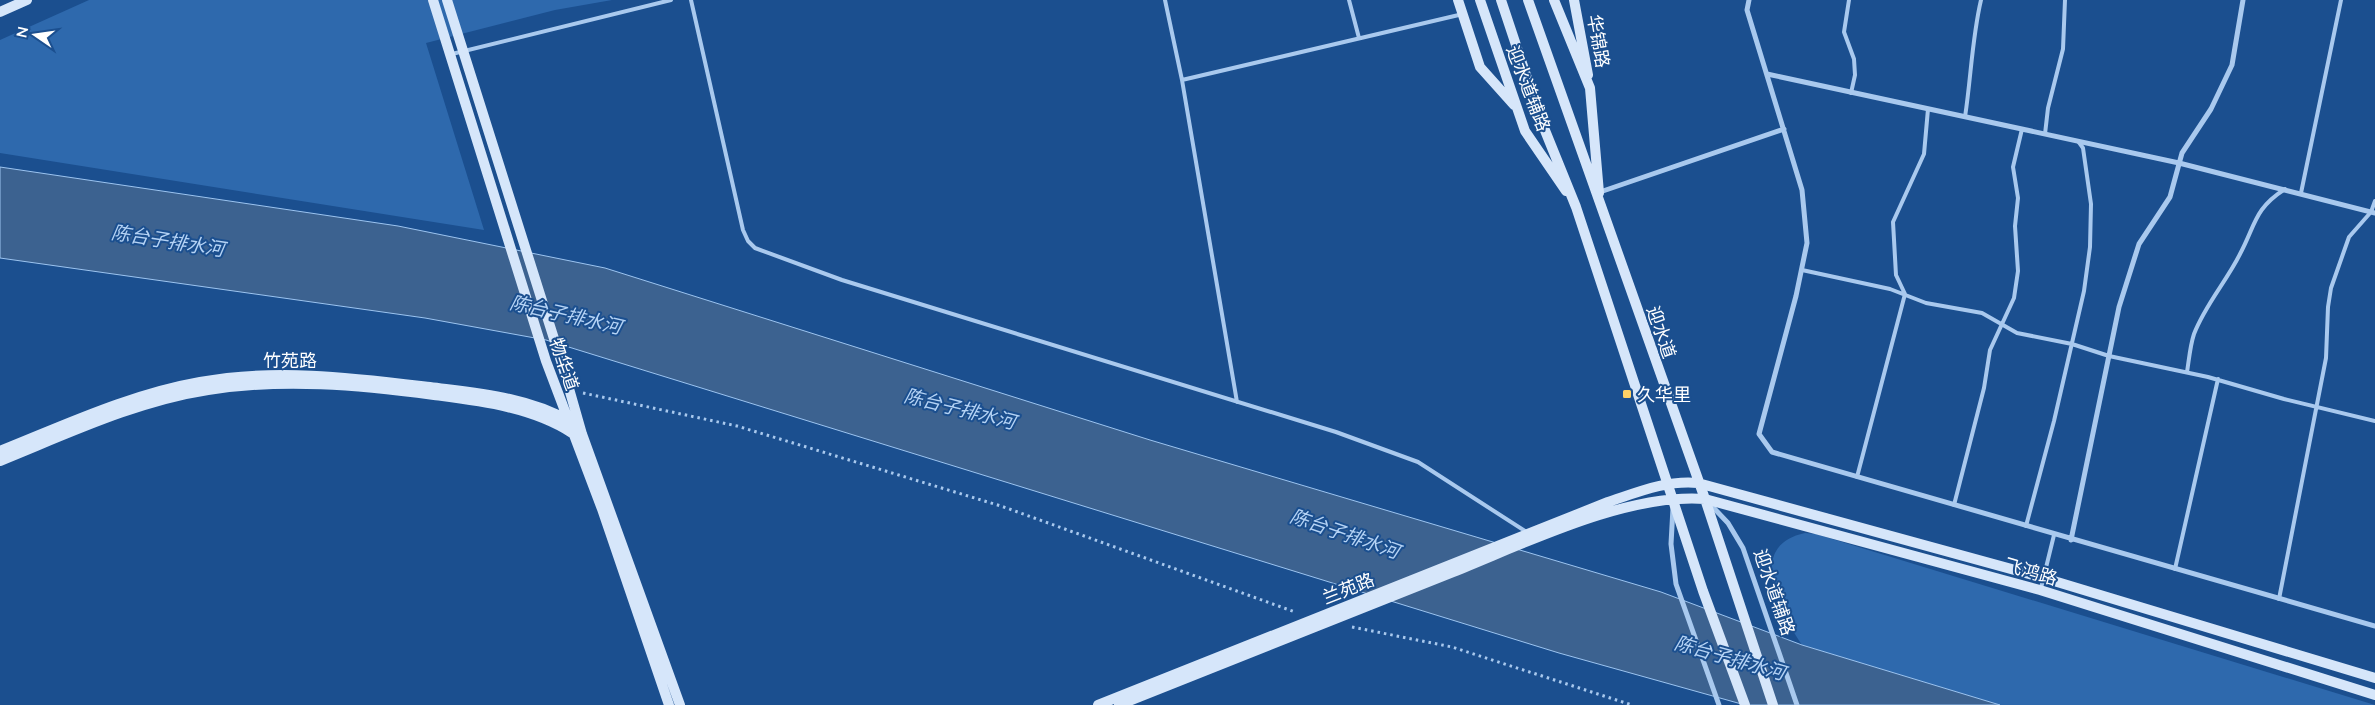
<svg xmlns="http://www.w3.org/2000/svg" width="2375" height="705" viewBox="0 0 2375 705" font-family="Lato,'Noto Sans SC',sans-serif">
<rect width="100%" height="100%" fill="#1b4f8f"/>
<path fill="#2e69ad" d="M 89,0 L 612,0 L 555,10 L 426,43 L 484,230 L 0,153 L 0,40 Z
M 1805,533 L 1816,534 L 2375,705 L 2000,705 L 1802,645 C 1781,613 1744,546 1805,533 Z"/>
<path fill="#3c6290" stroke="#9cc4f0" d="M 0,167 L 398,226 L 605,268 L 1150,440 L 1661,592 L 1802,645 L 2000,705 L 1745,705 L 1559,653 L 546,340 L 425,318 L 0,258 Z"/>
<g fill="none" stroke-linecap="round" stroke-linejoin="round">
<path stroke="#a9c9ee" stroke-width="3" stroke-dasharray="2.5 4" stroke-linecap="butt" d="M 583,393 L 737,426 L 1001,506 L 1295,612
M 1352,627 L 1452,647 L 1632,705"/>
<path stroke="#a9c9ee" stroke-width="4" d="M 691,0 L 743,230 L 748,241 L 755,248 L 842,280 L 1336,432 L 1418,462 L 1528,533
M 1165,0 L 1182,80 L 1237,402
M 1349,0 L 1359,38
M 1849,0 L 1844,32 L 1854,59 L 1855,75 L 1851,93
M 452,54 L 671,0
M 1182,80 L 1463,14
M 1965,117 C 1971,78 1972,38 1981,0
M 2045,134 L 2048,108 L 2063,49 L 2065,0
M 2301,193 L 2341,0
M 1802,270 L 1890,289 L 1926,303 L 1982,313 L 2017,333 L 2072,344 L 2109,356 L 2208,377 L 2284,399 L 2375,421
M 2187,372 C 2189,360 2190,346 2194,334 C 2205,305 2226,282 2240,254 C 2256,224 2254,209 2285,189
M 1857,477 L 1905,294 L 1896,275 L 1893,222 L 1924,154 L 1928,109
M 1954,505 L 1984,388 L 1990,350 L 2014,298 L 2018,271 L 2015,226 L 2018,198 L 2013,167 L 2022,129
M 2026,526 L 2054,421 L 2084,291 L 2090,247 L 2091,204 L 2083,148 L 2078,141
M 2175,569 L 2218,379
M 2041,588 L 2054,535
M 2279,599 L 2326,358 L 2328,307 L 2331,288 L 2349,237 L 2371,212 L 2375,201"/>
<path stroke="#a9c9ee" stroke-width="5" d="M 1749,0 L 1747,10 L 1802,190 L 1807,243 L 1796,296 L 1759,434 L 1772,452 L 2375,626
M 1767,74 L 2179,163 L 2375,213
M 1600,192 L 1784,129
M 1709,503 L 1728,523 L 1743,548 L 1797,705
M 1673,508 L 1671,544 L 1676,584 L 1719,705
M 2071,540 L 2119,307 L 2139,244 L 2170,197 L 2182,153 L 2211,109 L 2232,65 L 2243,0"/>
<path stroke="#d6e6fa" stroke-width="10" d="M 433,0 L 546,361 L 602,509 L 669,705
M 447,0 L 562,364 L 582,434 L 680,705
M 1458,0 L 1480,67 L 1514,105
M 1480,0 L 1525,131 L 1566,191
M 1501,0 L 1542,123 L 1576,207 L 1703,591 L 1745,705
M 1528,0 L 1705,499 L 1773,705
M 1554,0 L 1590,88 L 1599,193
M 1574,0 L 1588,75
M 0,12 L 27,0
M 0,451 C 65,425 131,394 200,382 C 276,368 354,378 430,387 C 476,393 528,397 569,421
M 0,461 C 67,434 136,401 208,390 C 283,378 359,385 434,395 C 480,401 532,407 572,433
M 1098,705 L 1608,502 C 1638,492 1666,480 1698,483 L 2044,578 L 2375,678
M 1119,705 C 1230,661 1341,616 1453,572 C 1526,543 1626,493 1705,499 L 2040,590 L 2375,695"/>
</g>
<rect fill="#ffd166" stroke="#1b4f8f" stroke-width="2" x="1622" y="389" width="10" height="10" rx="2.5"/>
<g text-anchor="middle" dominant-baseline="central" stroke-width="4" stroke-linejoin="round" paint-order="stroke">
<g font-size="18" fill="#fff" stroke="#1b4f8f">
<text transform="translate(1599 41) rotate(80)">华锦路</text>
<text transform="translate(1529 88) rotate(69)">迎水道辅路</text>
<text transform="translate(1662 332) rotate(71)">迎水道</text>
<text x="290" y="360">竹苑路</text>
<text transform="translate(565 364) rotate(71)">物华道</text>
<text transform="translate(2031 571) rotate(16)">飞鸿路</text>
<text transform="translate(1348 588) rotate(-22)">兰苑路</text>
<text transform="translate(1775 592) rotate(71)">迎水道辅路</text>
</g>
<g font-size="18" fill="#fff" stroke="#1b4f8f" text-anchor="start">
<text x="1637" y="394">久华里</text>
</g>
<g font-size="19" font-style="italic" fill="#b5d3f5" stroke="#1b4f8f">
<text transform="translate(168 240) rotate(9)">陈台子排水河</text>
<text transform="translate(566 314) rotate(13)">陈台子排水河</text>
<text transform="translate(960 408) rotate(14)">陈台子排水河</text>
<text transform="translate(1345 533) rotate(19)">陈台子排水河</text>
<text transform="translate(1730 657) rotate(16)">陈台子排水河</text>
</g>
</g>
<g transform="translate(35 35) rotate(283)" stroke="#1b4f8f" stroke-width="4" paint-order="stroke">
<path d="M0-4L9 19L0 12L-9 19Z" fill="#ffffff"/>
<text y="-8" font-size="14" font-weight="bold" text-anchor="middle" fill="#ffffff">N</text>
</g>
</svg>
